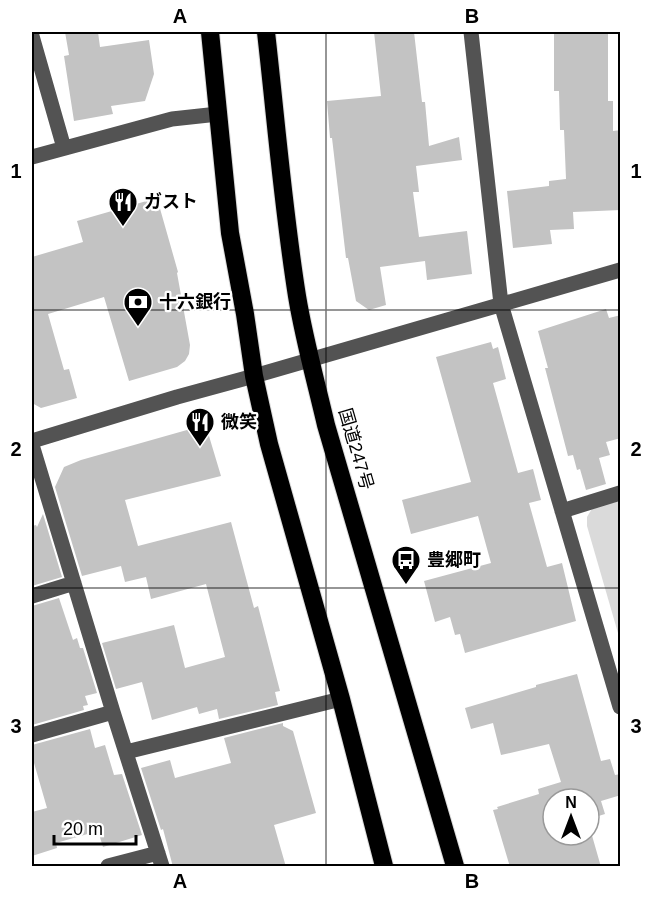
<svg xmlns="http://www.w3.org/2000/svg" width="652" height="898" viewBox="0 0 652 898" font-family="Arial,'Noto Sans JP',sans-serif">
<rect width="100%" height="100%" fill="#fff"/>
<path fill="#dadada" d="M 620,501 L 620,640 L 587,526 L 587,517 L 593,507 Z"/>
<path fill="#c3c3c3" d="M 65,32 L 98,32 L 100,47 L 149,40 L 154,74 L 145,101 L 111,106 L 113,114 L 74,121 L 64,56 L 69,55 Z
M 374,32 L 414,32 L 422,102 L 425,102 L 429,146 L 459,137 L 462,160 L 416,166 L 419,192 L 413,192 L 419,237 L 467,231 L 472,274 L 427,280 L 425,261 L 380,267 L 386,305 L 369,310 L 356,301 L 348,258 L 346,258 L 332,138 L 330,138 L 327,101 L 381,96 Z
M 554,32 L 608,32 L 608,101 L 613,101 L 613,131 L 621,130 L 621,210 L 573,212 L 574,229 L 550,230 L 552,244 L 513,248 L 507,191 L 549,186 L 549,181 L 566,179 L 564,130 L 560,130 L 559,91 L 554,91 Z
M 157,198 L 178,272 L 177,273 L 190,345 L 189,354 L 185,361 L 177,367 L 129,381 L 104,297 L 48,314 L 64,370 L 69,369 L 77,398 L 41,408 L 32,403 L 32,257 L 83,242 L 77,221 Z
M 606,309 L 609,318 L 621,315 L 621,438 L 606,442 L 610,455 L 599,458 L 606,484 L 586,490 L 580,469 L 577,470 L 573,455 L 568,456 L 545,368 L 548,368 L 538,331 Z
M 491,342 L 493,349 L 498,347 L 506,379 L 493,383 L 518,473 L 533,469 L 541,500 L 529,503 L 547,567 L 562,563 L 576,621 L 465,653 L 460,634 L 455,635 L 450,617 L 435,622 L 424,581 L 491,563 L 478,516 L 411,534 L 402,500 L 471,482 L 436,357 Z
M 194,428 L 209,436 L 221,476 L 125,500 L 138,546 L 231,522 L 254,608 L 258,606 L 280,691 L 275,692 L 278,705 L 219,719 L 217,709 L 199,714 L 197,707 L 152,720 L 142,682 L 116,689 L 102,643 L 174,625 L 185,668 L 225,657 L 206,584 L 151,599 L 146,577 L 125,582 L 121,566 L 82,576 L 55,487 L 64,467 L 81,460 Z
M 43,514 L 62,577 L 32,586 L 32,526 L 36,525 L 37,527 Z
M 59,598 L 73,640 L 77,638 L 80,648 L 83,648 L 97,693 L 85,696 L 88,705 L 83,706 L 84,710 L 32,725 L 32,606 Z
M 577,674 L 601,761 L 610,759 L 615,775 L 621,774 L 621,795 L 601,801 L 605,814 L 589,819 L 589,799 L 553,799 L 553,835 L 589,835 L 589,825 L 601,867 L 510,867 L 493,810 L 498,809 L 497,807 L 539,794 L 538,789 L 561,782 L 549,744 L 501,755 L 493,723 L 471,729 L 465,708 L 536,687 L 536,685 Z
M 283,723 L 283,726 L 293,731 L 316,813 L 274,825 L 286,867 L 173,867 L 163,829 L 161,830 L 141,768 L 170,760 L 175,778 L 231,763 L 224,738 Z
M 90,729 L 95,748 L 105,745 L 114,775 L 122,774 L 142,835 L 103,847 L 98,831 L 56,843 L 57,848 L 32,856 L 32,812 L 47,808 L 32,756 L 32,745 Z"/>
<g fill="none" stroke-linecap="round" stroke-linejoin="round">
<g stroke="#dbdbdb" stroke-width="20">
<path id="highway" d="M 210,32 L 230,233 L 245,314 L 254,376 L 269,444 L 341,699 L 384,866
M 266,32 C 276,120 283,208 297,296 C 304,339 316,382 326,425 L 455,866"/>
</g>
<path stroke="#535353" stroke-width="15" d="M 471,32 L 501,304 L 620,707
M 32,36 L 64,148
M 32,157 L 172,119 L 218,114
M 32,441 L 177,397 L 254,376 L 620,270
M 32,445 L 113,712 L 162,866
M 562,511 L 620,493
M 32,596 L 74,583
M 32,735 L 113,712
M 126,752 L 341,699
M 108,866 L 158,853"/>
<use href="#highway" stroke="#000" stroke-width="18"/>
</g>
<path fill="none" stroke="#000" stroke-width="1.5" stroke-opacity="0.55" d="M 326,32 L 326,866M 32,310 L 620,310M 32,588 L 620,588"/>
<defs>
<g id="restaurant-pin" transform="scale(1.5)"><path d="M0 17L-7.5 6A9.5 9.5 0 1 1 7.5 6Z" fill="#000" stroke="#fff"/><path d="M-5-6h1v4h1v-4h1v4h1v-4h1v5L-1.5 .5V6h-2V.5L-5-1ZM5-6V6H3V1.5H1.5Q1.5-4 5-6Z" fill="#fff"/></g>
<g id="bank-pin" transform="scale(1.5)"><path d="M0 17L-7.5 6A9.5 9.5 0 1 1 7.5 6Z" fill="#000" stroke="#fff"/><path d="M-6-4H6V4H-6ZM0-2.3a2.3 2.3 0 1 0 0 4.6a2.3 2.3 0 1 0 0-4.6Z" fill="#fff"/></g>
<g id="bus-pin" transform="scale(1.5)"><path d="M0 17L-7.5 6A9.5 9.5 0 1 1 7.5 6Z" fill="#000" stroke="#fff"/><path d="M-5-6H5V4H4V6H2V4H-2V6H-4V4H-5ZM-3.5-4V0h7V-4ZM-3.5 1.2v1.5H-2V1.2ZM2 1.2v1.5H3.5V1.2Z" fill="#fff"/></g>
</defs>
<g fill-rule="evenodd">
<use href="#restaurant-pin" x="123" y="202"/>
<use href="#bank-pin" x="138" y="302"/>
<use href="#restaurant-pin" x="200" y="422"/>
<use href="#bus-pin" x="406" y="560"/>
</g>
<g text-anchor="middle" dominant-baseline="central" stroke-width="4.5" stroke-linejoin="round" paint-order="stroke">
<g font-size="18" font-weight="bold" fill="#000" stroke="#fff" text-anchor="start">
<text x="144" y="202">ガスト</text>
<text x="159" y="302">十六銀行</text>
<text x="221" y="422">微笑</text>
<text x="427" y="560">豊郷町</text>
</g>
<g font-size="18" fill="#000" stroke="#fff">
<text transform="translate(356 449) rotate(74)">国道247号</text>
</g>
</g>
<rect width="652" height="898" fill="none" stroke="#ffffff" stroke-width="66"/>
<g transform="translate(571 817)"><circle r="28" fill="#ffffff" stroke="#999999" stroke-width="1.5"/>
<path d="M0-4.5L10 22L0 15L-10 22Z" fill="#000000"/>
<text y="-9" font-size="16" font-weight="bold" text-anchor="middle" fill="#000000">N</text>
</g>
<path d="M54 835v9h82v-9" fill="none" stroke="#000000" stroke-width="3"/>
<text x="63" y="835" font-size="18" fill="#000000" stroke="#ffffff" stroke-width="4.5" paint-order="stroke">20 m</text>
<rect x="33" y="33" width="586" height="832" fill="none" stroke="#000" stroke-width="2"/>
<g font-size="20" text-anchor="middle" font-weight="bold" fill="#000">
<text x="180" y="23">A</text>
<text x="472" y="23">B</text>
<text x="16" y="178">1</text>
<text x="636" y="178">1</text>
<text x="16" y="456">2</text>
<text x="636" y="456">2</text>
<text x="16" y="733">3</text>
<text x="636" y="733">3</text>
<text x="180" y="888">A</text>
<text x="472" y="888">B</text>
</g>
</svg>
